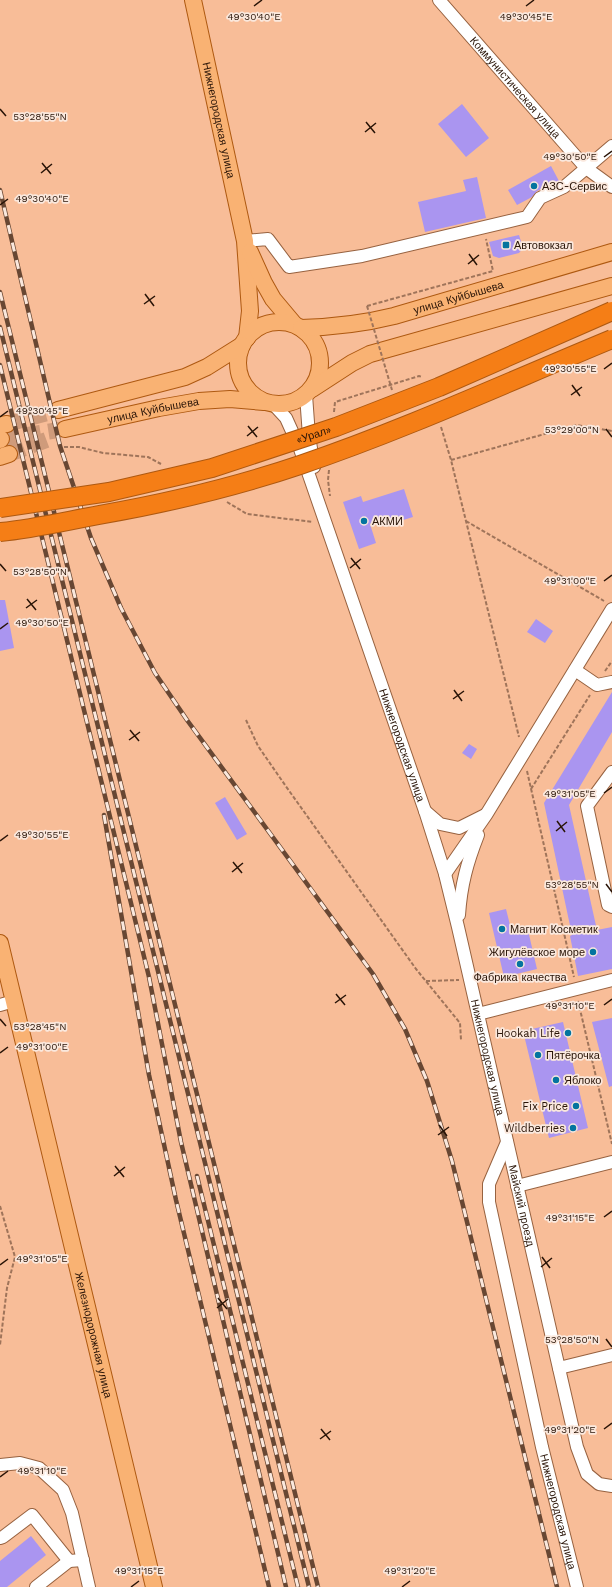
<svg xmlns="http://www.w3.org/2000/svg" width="612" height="1587" viewBox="0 0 612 1587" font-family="'Work Sans',sans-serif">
<rect width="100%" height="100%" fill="#f8bd98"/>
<path fill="#aa95f0" d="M 462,104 L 489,138 L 466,157 L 438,124 Z
M 551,166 L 559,181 L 537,191 L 532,197 L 517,205 L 508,190 Z
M 477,177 L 486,218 L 425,232 L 418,202 L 466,191 L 463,180 Z
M 519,235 L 523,248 L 519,253 L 499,258 L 493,256 L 489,242 Z
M 404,489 L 413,517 L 390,524 L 388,518 L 370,524 L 376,543 L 359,549 L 343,502 L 361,496 L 363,502 Z
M 0,600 L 5,600 L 14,648 L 0,651 Z
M 536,619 L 553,631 L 545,643 L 527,632 Z
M 612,692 L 612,732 L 569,805 L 597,930 L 612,927 L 612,969 L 578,976 L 570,936 L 572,935 L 544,803 Z
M 469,744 L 477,749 L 471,759 L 462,753 Z
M 225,797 L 247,834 L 237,840 L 215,803 Z
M 506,909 L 511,929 L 527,926 L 537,969 L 504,977 L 489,913 Z
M 612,1018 L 612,1086 L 609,1087 L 592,1022 Z
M 563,1022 L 588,1128 L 549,1138 L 523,1031 Z
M 31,1536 L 46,1555 L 7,1587 L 0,1587 L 0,1561 Z"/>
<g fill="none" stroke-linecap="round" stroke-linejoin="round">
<path stroke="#cf9b7b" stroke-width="16" stroke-dasharray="16 8" stroke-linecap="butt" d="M 7,424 L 58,410
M 1,439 L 65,429
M 9,454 L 49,439"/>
<g stroke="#976240" stroke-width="14">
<g id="minor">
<path id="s1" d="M 439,0 L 586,168 L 612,187"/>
<path d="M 245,241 L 268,239 L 289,267 L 362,256 L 527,217 L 540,198 L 564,187 L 612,146"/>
<path d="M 306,395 L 309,436 L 314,467"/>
<path id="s2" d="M 274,405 L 286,418 L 300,449 L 425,811 L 445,874 L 458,927 L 577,1447 L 587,1474 L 599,1484 L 612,1486"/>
<path d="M 575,670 L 597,685 L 612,682"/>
<path d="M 612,772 L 587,806 L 608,905 L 612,907"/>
<path d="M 425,811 L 440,824 L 459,828 L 485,815"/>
<path d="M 445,874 L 486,815 L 612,609"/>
<path d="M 459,915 C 461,885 467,863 478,835"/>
<path d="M 0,1005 L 14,1001"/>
<path d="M 478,1014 L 612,980"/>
<path id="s3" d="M 507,1142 L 489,1184 L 489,1202 L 542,1447 L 577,1587"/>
<path d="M 517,1186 L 612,1162"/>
<path d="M 559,1368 L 612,1355"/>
<path d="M 0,1465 L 20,1463 L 39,1468 L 63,1490 L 72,1513 L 89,1587"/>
<path d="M 0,1538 L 3,1537 L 32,1515 L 69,1561 L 83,1560"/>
<path d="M 36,1587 L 69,1561"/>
</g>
</g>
<g stroke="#ae5911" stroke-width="18">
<g id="major">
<path id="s4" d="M 193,0 L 245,241 L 250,311 L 247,338"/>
<path d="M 250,252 L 264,283 L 273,299 L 294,324"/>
<circle cx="279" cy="363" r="41"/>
<path id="s5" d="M 301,328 C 334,327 362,324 394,316 L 612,252"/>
<path d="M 312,389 L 352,363 L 370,354 L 612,286"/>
<path d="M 58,410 L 185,377 L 207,367 L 242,345"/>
<path d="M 0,425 L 7,424"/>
<path id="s6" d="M 65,429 L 159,408 L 199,401 L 230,399 L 264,402"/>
<path d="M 0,440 L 1,439"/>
<path d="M 0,457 L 9,454"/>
<path id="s7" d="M 0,943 L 154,1587"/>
</g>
</g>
<path stroke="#9f745a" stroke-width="2" stroke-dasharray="4 2" stroke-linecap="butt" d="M 367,306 L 493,271 L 486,239
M 334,412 L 335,402 L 419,376 L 422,377
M 441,427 L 451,460 L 519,737
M 64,447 L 79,447 L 103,453 L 148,457 L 161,464
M 451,460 L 577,425 L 612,431
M 329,470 L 328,480 L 330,496
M 227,502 L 247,514 L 313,522
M 466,521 L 604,601
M 605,671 L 612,661
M 246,720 L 258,746 L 285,785 L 416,969 L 460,1023 L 461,1040
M 527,771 L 574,977
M 531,789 L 590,695
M 481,978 L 501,977
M 426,981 L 459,980
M 578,1001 L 612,1144
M 0,1206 L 15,1257 L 7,1288 L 0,1345"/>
<use href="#minor" stroke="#fff" stroke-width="12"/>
<use href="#major" stroke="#f9b273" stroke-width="16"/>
<g stroke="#684733" stroke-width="4.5">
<path id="rail" d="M 0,190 L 60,446 L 91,538 L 121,608 L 155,673 L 187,720 L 373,974 L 405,1029 L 427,1081 L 452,1161 L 557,1587
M 0,292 L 318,1587
M 0,327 L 309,1587
M 0,365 L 149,977 L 181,1142 L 286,1587
M 104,815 L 149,1075 L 176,1200 L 269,1587
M 197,1176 L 298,1587"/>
</g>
<use href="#rail" stroke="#fae8dd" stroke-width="3" stroke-dasharray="9" stroke-linecap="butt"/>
<g stroke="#ae5911" stroke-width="20" stroke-linecap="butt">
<g id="highway-bridge">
<path id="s8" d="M 0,508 L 109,492 L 212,468 L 336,427 L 439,387 L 612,311"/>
<path d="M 0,532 C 33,529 66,521 99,515 C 167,503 235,487 300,465 C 406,429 508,382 612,339"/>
</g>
</g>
<path stroke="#9f745a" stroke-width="2" stroke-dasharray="4 2" stroke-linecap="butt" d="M 367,306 L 392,390"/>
<use href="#highway-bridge" stroke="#f57e16" stroke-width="18"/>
</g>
<path fill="none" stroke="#291407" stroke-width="1.5" d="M 254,6 L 262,0M 526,6 L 534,0M 0,109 L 6,116M 366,122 L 375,133M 365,132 L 376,123M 604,157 L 612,151M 42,163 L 51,174M 41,173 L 52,164M 0,205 L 8,199M 469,254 L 477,265M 468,264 L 479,255M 145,294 L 154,306M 144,304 L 155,296M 604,369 L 612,363M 572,385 L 580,396M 571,395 L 582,387M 0,417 L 8,411M 248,426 L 257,437M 606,429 L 612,437M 247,436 L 258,427M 351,558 L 360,569M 0,564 L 6,571M 350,568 L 361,559M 604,581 L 612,575M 27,599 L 36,610M 26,608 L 37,600M 0,629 L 8,623M 454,690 L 462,701M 453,699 L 464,691M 130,730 L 139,741M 129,740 L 140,732M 604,793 L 612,787M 557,821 L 565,832M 556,831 L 567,822M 0,841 L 8,835M 233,862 L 242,873M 232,872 L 243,863M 606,884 L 612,892M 336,994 L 345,1005M 335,1003 L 346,995M 604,1005 L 612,999M 0,1019 L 6,1026M 0,1053 L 8,1047M 439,1125 L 447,1136M 438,1135 L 449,1127M 115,1166 L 124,1177M 114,1176 L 125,1167M 604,1217 L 612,1211M 542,1257 L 550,1268M 0,1265 L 8,1259M 541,1267 L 552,1258M 218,1298 L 227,1309M 217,1308 L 228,1299M 606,1339 L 612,1347M 321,1429 L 330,1440M 604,1429 L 612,1423M 320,1439 L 331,1431M 0,1477 L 8,1471M 131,1587 L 139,1581M 402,1587 L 410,1581"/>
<g fill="#04749f" stroke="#fae8dd" stroke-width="1.5">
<circle cx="534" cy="186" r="4"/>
<rect x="502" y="241" width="8" height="8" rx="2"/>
<circle cx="364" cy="521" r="4"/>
<circle cx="502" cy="929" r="4"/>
<circle cx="593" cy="952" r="4"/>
<circle cx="520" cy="964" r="4"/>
<circle cx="568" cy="1033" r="4"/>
<circle cx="538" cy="1055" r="4"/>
<circle cx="556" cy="1080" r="4"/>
<circle cx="576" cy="1106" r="4"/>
<circle cx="573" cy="1128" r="4"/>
</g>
<g text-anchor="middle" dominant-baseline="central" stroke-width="3.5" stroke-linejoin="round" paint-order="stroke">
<g font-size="11" fill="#291407" stroke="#fae8dd">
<text stroke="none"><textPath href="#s1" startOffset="116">Коммунистическая улица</textPath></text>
<text stroke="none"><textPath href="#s4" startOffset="123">Нижнегородская улица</textPath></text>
<text stroke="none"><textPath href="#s5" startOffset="161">улица Куйбышева</textPath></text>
<text stroke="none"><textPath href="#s6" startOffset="90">улица Куйбышева</textPath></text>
<text stroke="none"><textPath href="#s8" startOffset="323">«Урал»</textPath></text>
<text stroke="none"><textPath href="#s2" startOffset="365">Нижнегородская улица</textPath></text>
<text stroke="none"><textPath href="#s2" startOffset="689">Нижнегородская улица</textPath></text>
<text stroke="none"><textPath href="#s2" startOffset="841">Майский проезд</textPath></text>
<text stroke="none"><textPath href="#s7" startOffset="403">Железнодорожная улица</textPath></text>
<text stroke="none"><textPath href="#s3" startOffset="381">Нижнегородская улица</textPath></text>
</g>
<g font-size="11" fill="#291407" stroke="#fae8dd" text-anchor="start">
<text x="542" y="186">АЗС-Сервис</text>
<text x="514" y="245">Автовокзал</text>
<text x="372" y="521">АКМИ</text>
<text x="510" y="929">Магнит Косметик</text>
<text x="585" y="952" text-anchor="end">Жигулёвское море</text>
<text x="520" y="977" text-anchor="middle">Фабрика качества</text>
<text x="560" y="1033" text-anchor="end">Hookah Life</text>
<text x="546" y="1055">Пятёрочка</text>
<text x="564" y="1080">Яблоко</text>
<text x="568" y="1106" text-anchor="end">Fix Price</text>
<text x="565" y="1128" text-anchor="end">Wildberries</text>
</g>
</g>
<g font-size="10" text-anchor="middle" fill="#291407" stroke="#fae8dd" stroke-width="3.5" stroke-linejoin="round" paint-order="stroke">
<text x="254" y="20">49°30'40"E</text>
<text x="526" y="20">49°30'45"E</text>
<text x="40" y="120">53°28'55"N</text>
<text x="570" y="160">49°30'50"E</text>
<text x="42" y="202">49°30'40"E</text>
<text x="570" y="372">49°30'55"E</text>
<text x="42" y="414">49°30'45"E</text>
<text x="572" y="433">53°29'00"N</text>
<text x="40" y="575">53°28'50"N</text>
<text x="570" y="584">49°31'00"E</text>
<text x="42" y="626">49°30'50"E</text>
<text x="570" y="797">49°31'05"E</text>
<text x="42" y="838">49°30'55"E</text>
<text x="572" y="888">53°28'55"N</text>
<text x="570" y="1009">49°31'10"E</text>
<text x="40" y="1030">53°28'45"N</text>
<text x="42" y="1050">49°31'00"E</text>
<text x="570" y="1221">49°31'15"E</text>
<text x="42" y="1262">49°31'05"E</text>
<text x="572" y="1343">53°28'50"N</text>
<text x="570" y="1433">49°31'20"E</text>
<text x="42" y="1474">49°31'10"E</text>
<text x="139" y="1574">49°31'15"E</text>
<text x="410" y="1574">49°31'20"E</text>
</g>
</svg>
